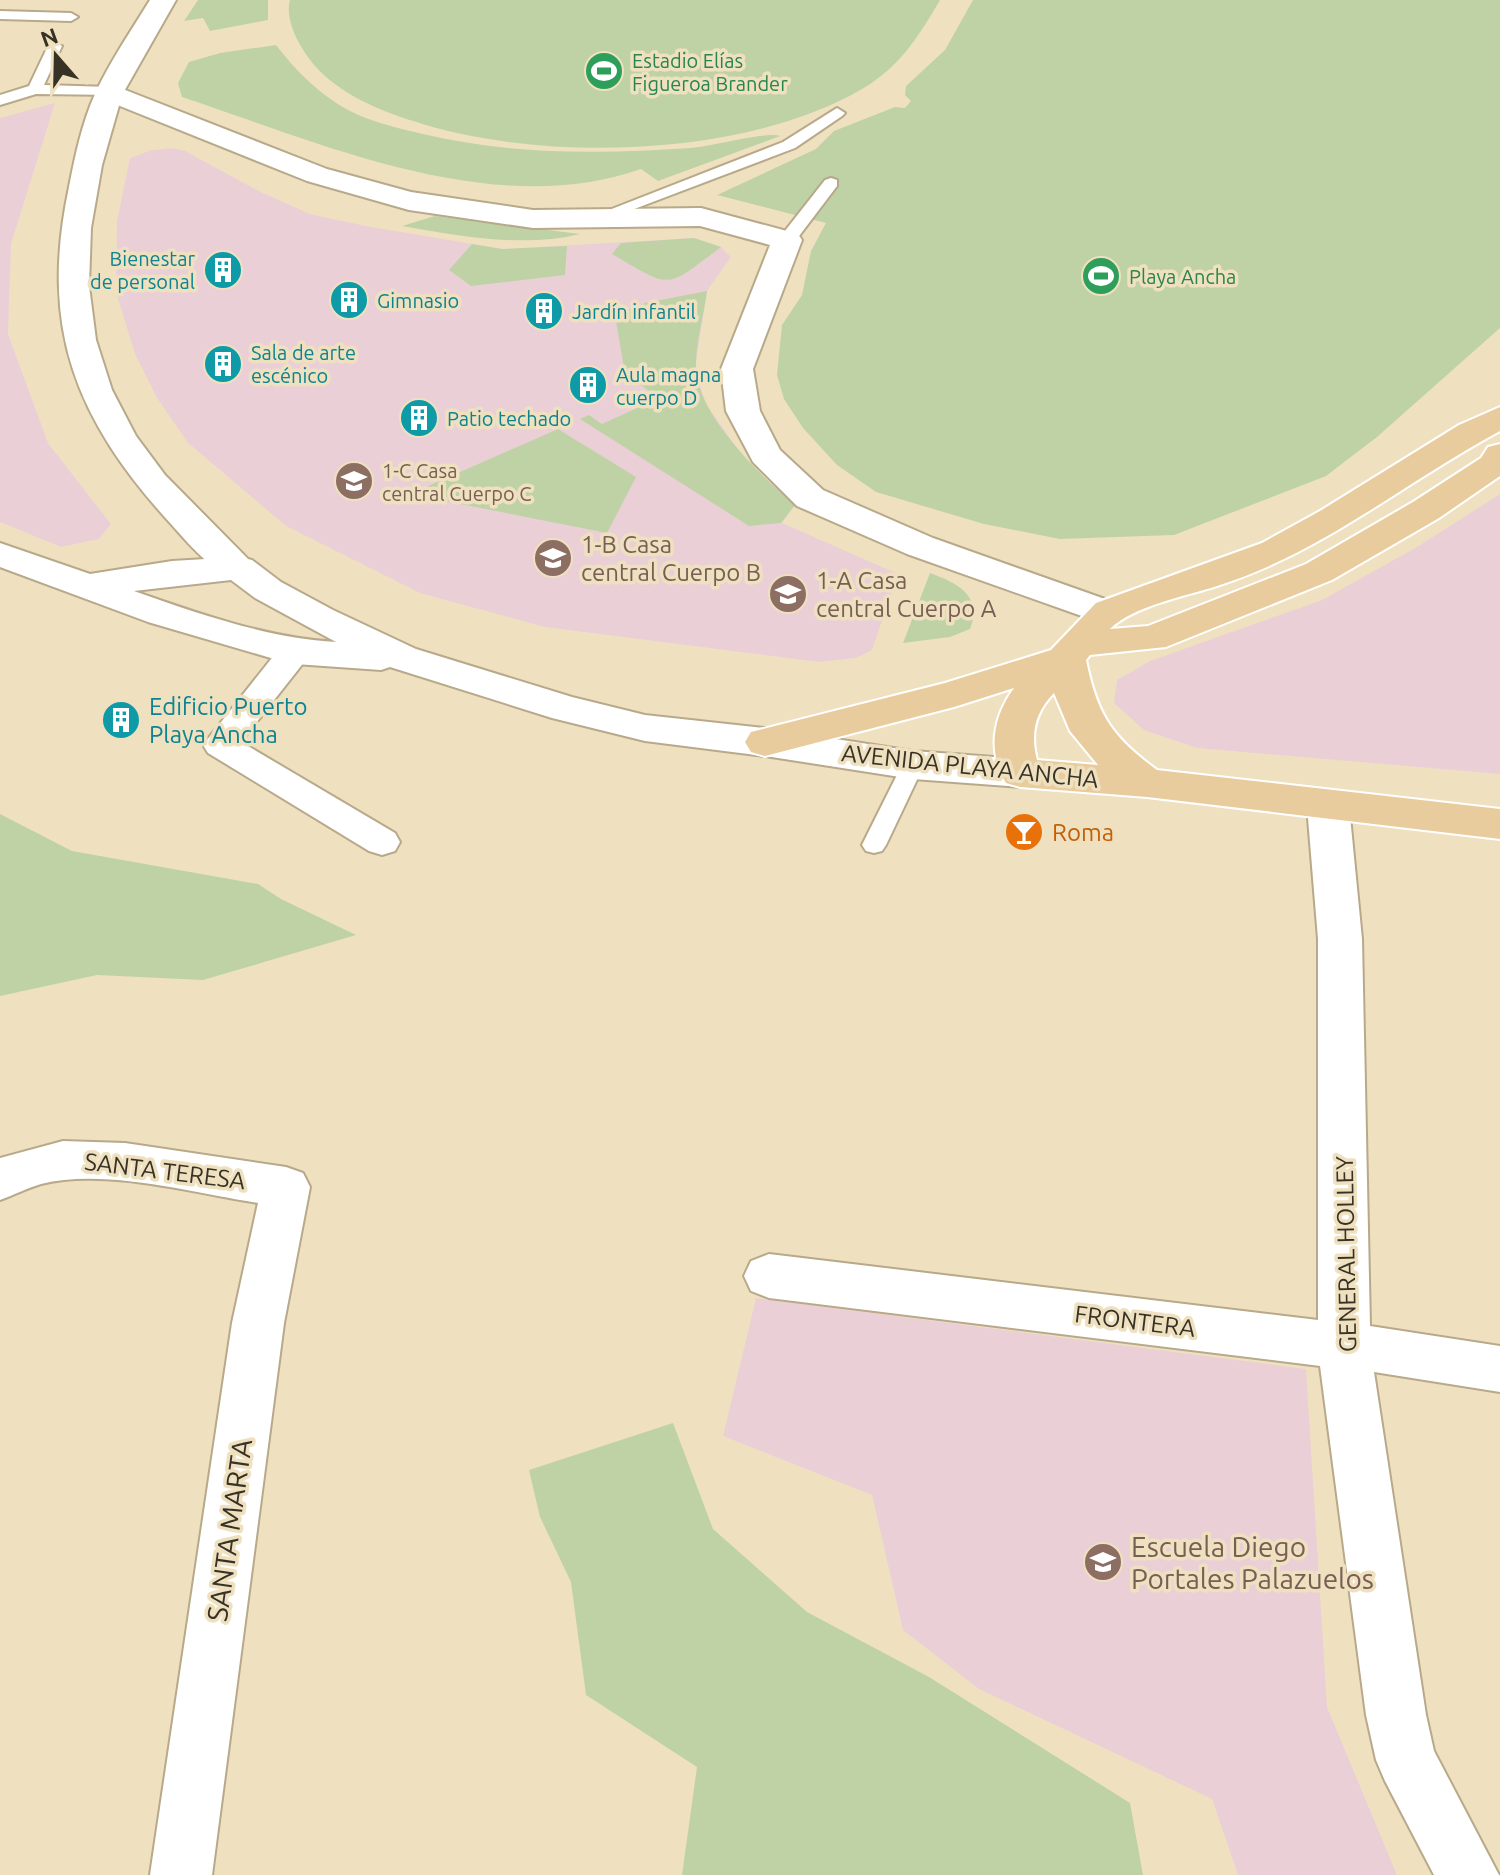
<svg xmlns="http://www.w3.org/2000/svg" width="1500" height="1875" viewBox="0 0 1500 1875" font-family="Ubuntu,sans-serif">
<rect width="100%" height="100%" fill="#efe1c0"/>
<path fill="#ead0d6" d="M 55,103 L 11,244 L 8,334 L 48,443 L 111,524 L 99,539 L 61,547 L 0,522 L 0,118 Z
M 172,148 L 185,151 L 259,191 L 310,214 L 366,226 L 502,249 L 694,238 L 721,247 L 731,257 L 707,291 L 695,368 L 706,404 L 747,462 L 795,505 L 782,523 L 898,574 L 872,650 L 856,658 L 819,662 L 545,627 L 420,593 L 286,526 L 188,443 L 157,398 L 135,354 L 116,292 L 117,221 L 130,158 L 152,150 Z
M 1500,494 L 1500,774 L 1197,748 L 1144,730 L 1114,703 L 1117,680 L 1150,661 L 1322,600 L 1417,547 Z
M 756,1298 L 1306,1369 L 1327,1707 L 1397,1875 L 1238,1875 L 1212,1799 L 979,1689 L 903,1630 L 872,1495 L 723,1436 Z"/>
<path fill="#bfd2a6" d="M 198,0 L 268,0 L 268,20 L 210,31 L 203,18 L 184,21 Z
M 290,0 L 940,0 C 919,36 899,68 862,89 C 744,158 541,163 413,121 C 378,110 340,94 315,66 C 301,50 284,21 290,0 Z
M 973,0 L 1500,0 L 1500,328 L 1377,437 L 1326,476 L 1174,535 L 1060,539 L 984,524 L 876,492 L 837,465 L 803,428 L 784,399 L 777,375 L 782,325 L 802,295 L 811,251 L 826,223 L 717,195 L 816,149 L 834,131 L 895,107 L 905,108 L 911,101 L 905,95 L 906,86 L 945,50 Z
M 276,45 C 296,71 319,94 348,110 C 371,122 398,128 423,134 C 512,155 600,154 690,148 C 711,147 765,131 780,136 L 658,181 L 641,169 C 494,221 321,143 182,97 L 178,83 L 189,62 L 220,53 Z
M 435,216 L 580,234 C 524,248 458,236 402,226 Z
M 694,238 L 721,247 C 665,289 673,290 612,254 L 621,243 Z
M 472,244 L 502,249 L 567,246 L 565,275 L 471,286 L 449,270 Z
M 707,291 C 704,315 696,341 696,366 C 695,413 761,476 795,505 L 781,523 L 749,526 L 580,419 L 589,415 L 602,424 L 659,398 L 625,374 L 615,315 L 645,303 Z
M 558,429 L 636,477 L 607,533 L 445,501 L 417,491 Z
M 930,573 C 957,583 983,595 970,629 L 950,637 L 903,643 Z
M 0,814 L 72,851 L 258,884 L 281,899 L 356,935 L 203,980 L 97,975 L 0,996 Z
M 673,1423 L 713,1529 L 807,1612 L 929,1677 L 1130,1803 L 1143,1875 L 682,1875 L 697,1767 L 586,1695 L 571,1582 L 540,1517 L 529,1470 Z"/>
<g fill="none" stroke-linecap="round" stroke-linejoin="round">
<g stroke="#b7a98a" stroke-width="4">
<path id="service" d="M 0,11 L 71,13 L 78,17 L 71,21 L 0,19 Z
M 55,42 L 62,46 L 44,85 L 110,87 L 118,92 L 115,95 L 36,94 L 0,105 L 0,95 L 29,86 L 48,46 Z
M 837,108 L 845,113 L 842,116 L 795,148 L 600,222 L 588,222 L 586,219 L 783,142 Z
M 831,178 L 837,180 L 837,186 L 793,244 L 781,244 L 779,240 L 781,236 L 825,180 Z
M 913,757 L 921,760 L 924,765 L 886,845 L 882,851 L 874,853 L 866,851 L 862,845 L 902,765 L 905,760 Z"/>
</g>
<g stroke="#b7a98a" stroke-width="4">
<path id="pedestrian" d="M 295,641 L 307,644 L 312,652 L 241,742 L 395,833 L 400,842 L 395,851 L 382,855 L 369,851 L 208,753 L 203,745 L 283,644 Z"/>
</g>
<g stroke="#b7a98a" stroke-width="4">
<path id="minor" d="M 110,84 L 327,169 L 411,192 L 533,210 L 701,208 L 798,234 L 802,240 L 753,369 L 760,411 L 780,450 L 823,490 L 933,538 L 1119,604 L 1125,612 L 1119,620 L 1106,624 L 1093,620 L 907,554 L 797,506 L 753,462 L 726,411 L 721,369 L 770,245 L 700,226 L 533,228 L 409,210 L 307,181 L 100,98 L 96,92 L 100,86 Z
M 1328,791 L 1343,796 L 1349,806 L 1362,939 L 1370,1326 L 1500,1346 L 1500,1392 L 1374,1372 L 1426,1715 L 1434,1751 L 1499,1875 L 1434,1875 L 1385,1781 L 1376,1760 L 1366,1715 L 1320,1366 L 769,1298 L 751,1291 L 744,1276 L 751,1261 L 769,1254 L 1318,1320 L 1318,939 L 1307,806 L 1313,796 Z
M 63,1141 L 125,1143 L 286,1167 L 303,1173 L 310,1187 L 284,1323 L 212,1875 L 150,1875 L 232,1323 L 258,1203 C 193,1193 105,1168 41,1184 C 27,1188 14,1195 0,1200 L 0,1158 Z"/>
</g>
<g stroke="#b7a98a" stroke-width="4">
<path id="tertiary" d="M 150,0 L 176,0 L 122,95 L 102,165 L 91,228 L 89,286 L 96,340 L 112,390 L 136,436 L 165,475 L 257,568 L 252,576 C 220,584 191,546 171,524 C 75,419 39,328 69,187 C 75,156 82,123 95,94 C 110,61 131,31 150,0 Z"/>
</g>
<g stroke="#b7a98a" stroke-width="4">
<path id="secondary" d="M 0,543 L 90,574 L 172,561 L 239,557 L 252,560 L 281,582 L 333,610 L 416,649 L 572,697 L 645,715 L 765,728 L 913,751 L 1020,759 L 1034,763 L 1040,773 L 1034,783 L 1020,787 L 913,779 L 765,756 L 645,741 L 552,718 L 390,667 L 381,670 L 295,664 L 281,661 L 148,622 L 0,567 ZM 231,580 L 255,598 L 336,642 C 268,638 199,614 134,591 Z"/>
</g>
<g stroke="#fff" stroke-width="4">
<path id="primary" d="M 1500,407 L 1500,431 C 1405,482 1322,553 1217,586 C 1186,596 1133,606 1110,629 L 1148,626 L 1306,564 L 1413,502 L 1481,458 L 1488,447 L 1500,444 L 1500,476 L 1439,518 L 1332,580 L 1166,647 L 1090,655 L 1086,660 C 1097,715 1112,737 1157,770 L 1500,809 L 1500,839 L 1147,797 L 1020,787 L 1006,783 C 987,751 993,717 1014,688 L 954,707 L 765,756 L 751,752 L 745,742 L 751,732 L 945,683 L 1051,650 L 1096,603 L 1262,543 L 1320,511 L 1459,425 ZM 1054,693 L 1070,731 L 1098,765 L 1037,760 C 1030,734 1035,712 1054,693 Z"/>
</g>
<use href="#service" fill="#fff" fill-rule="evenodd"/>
<use href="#pedestrian" fill="#fff" fill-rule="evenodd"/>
<use href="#minor" fill="#fff" fill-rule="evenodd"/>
<use href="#tertiary" fill="#fff" fill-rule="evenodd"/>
<use href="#secondary" fill="#fff" fill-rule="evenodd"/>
<use href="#primary" fill="#e9cc9e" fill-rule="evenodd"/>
</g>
<defs>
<g id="stadium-disc" transform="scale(2)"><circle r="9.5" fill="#2e9e5b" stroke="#efe1c0"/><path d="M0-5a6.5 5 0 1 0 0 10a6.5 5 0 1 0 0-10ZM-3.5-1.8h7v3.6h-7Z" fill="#fff"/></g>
<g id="building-disc" transform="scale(2)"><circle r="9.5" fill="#0f9aa8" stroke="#efe1c0"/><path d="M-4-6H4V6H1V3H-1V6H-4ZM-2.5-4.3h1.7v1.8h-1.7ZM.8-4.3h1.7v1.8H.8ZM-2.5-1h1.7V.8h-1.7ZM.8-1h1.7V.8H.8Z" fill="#fff"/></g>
<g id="university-disc" transform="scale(2)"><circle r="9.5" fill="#8d6e63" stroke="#efe1c0"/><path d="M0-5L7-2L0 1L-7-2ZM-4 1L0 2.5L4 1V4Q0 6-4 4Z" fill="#fff"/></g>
<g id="bar-disc" transform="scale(2)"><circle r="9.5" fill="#e8710a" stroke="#efe1c0"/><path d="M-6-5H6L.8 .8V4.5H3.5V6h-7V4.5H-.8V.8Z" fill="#fff"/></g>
<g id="school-disc" transform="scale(2)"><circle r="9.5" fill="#8d6e63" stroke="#efe1c0"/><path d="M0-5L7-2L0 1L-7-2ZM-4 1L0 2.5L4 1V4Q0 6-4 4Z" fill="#fff"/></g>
</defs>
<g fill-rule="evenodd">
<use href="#stadium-disc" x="604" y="71"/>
<use href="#building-disc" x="223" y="270"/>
<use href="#stadium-disc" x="1101" y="276"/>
<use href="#building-disc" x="349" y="300"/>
<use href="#building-disc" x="544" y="311"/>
<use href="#building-disc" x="223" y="364"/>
<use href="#building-disc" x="588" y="385"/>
<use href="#building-disc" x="419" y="418"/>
<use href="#university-disc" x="354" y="481"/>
<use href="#university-disc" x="553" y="558"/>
<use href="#university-disc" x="788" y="594"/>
<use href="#building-disc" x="121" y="720"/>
<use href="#bar-disc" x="1024" y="832"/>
<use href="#school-disc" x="1103" y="1562"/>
</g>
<g text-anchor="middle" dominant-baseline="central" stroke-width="7" stroke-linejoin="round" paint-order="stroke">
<g font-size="20" fill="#27864d" stroke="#efe1c0" text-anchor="start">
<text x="632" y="60">Estadio Elías<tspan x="632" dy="23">Figueroa Brander</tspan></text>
<text x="1129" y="276">Playa Ancha</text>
</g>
<g font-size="20" fill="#0d838f" stroke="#efe1c0" text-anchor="start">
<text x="195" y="258" text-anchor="end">Bienestar<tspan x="195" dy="23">de personal</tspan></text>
<text x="377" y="300">Gimnasio</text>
<text x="572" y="311">Jardín infantil</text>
<text x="251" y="352">Sala de arte<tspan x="251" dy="23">escénico</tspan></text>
<text x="616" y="374">Aula magna<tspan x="616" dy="23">cuerpo D</tspan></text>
<text x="447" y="418">Patio techado</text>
</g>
<g font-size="20" fill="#785e54" stroke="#efe1c0" text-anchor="start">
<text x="382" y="470">1-C Casa<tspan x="382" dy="23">central Cuerpo C</tspan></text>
</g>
<g font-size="24" fill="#785e54" stroke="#efe1c0" text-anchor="start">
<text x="581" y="544">1-B Casa<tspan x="581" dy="28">central Cuerpo B</tspan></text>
<text x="816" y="580">1-A Casa<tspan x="816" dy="28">central Cuerpo A</tspan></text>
</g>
<g font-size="24" fill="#0d838f" stroke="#efe1c0" text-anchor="start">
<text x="149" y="706">Edificio Puerto<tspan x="149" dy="28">Playa Ancha</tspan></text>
</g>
<g font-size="24" fill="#373225" stroke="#efe1c0">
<text transform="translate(970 766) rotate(6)">AVENIDA PLAYA ANCHA</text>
<text transform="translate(165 1171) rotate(7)">SANTA TERESA</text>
<text transform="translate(1346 1254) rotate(-91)">GENERAL HOLLEY</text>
<text transform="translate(1135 1321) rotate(7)">FRONTERA</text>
</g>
<g font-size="24" fill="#c56008" stroke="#efe1c0" text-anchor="start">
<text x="1052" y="832">Roma</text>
</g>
<g font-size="28" fill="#373225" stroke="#efe1c0">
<text transform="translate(229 1530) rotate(-82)">SANTA MARTA</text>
</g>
<g font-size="28" fill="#785e54" stroke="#efe1c0" text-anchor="start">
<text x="1131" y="1546">Escuela Diego<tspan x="1131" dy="32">Portales Palazuelos</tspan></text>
</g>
</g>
<g transform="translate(56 56) rotate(340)" stroke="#efe1c0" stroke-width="6" paint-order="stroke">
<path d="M0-6L14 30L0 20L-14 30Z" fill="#373225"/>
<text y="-12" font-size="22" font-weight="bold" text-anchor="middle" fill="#373225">N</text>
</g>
</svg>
